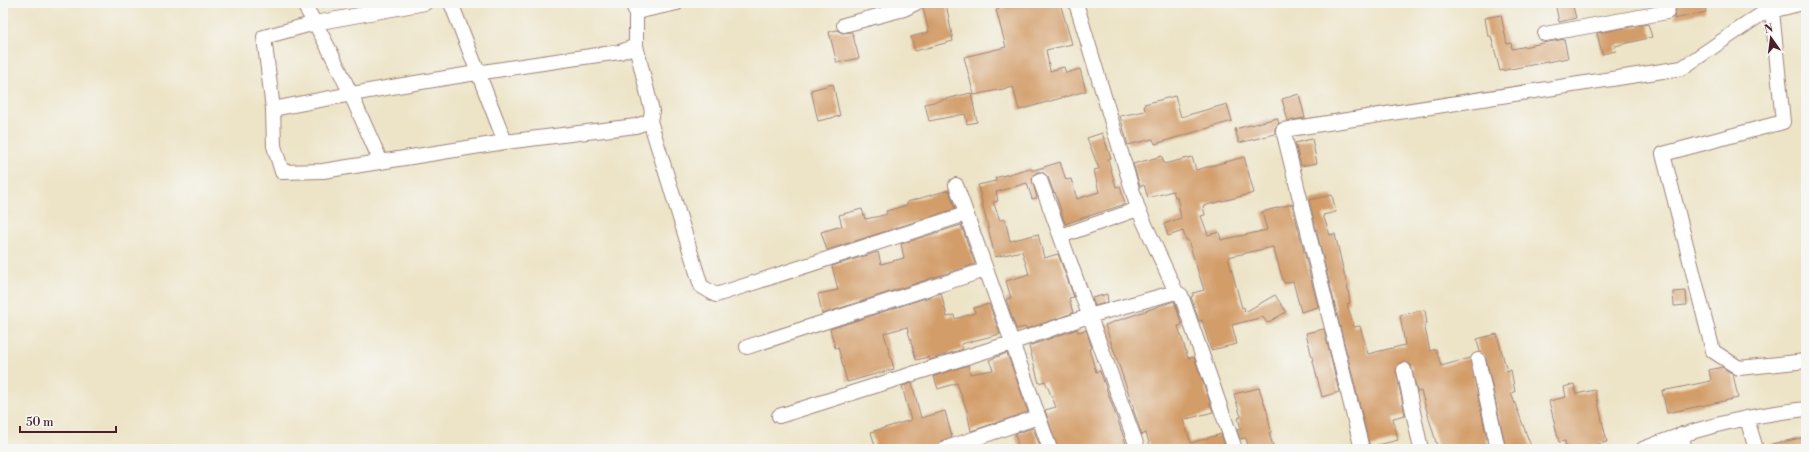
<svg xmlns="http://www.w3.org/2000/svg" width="1809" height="452" viewBox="0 0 1809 452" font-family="'Libre Bodoni',serif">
<rect width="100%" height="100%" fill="#f6f6f2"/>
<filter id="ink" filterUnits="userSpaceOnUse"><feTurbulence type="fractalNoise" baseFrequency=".025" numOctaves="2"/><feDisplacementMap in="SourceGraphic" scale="8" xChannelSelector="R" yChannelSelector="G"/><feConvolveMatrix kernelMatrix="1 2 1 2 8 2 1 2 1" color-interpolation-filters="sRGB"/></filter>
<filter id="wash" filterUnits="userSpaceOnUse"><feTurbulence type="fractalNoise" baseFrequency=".012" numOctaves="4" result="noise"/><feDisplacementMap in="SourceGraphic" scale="16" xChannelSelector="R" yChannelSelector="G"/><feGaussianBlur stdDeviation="0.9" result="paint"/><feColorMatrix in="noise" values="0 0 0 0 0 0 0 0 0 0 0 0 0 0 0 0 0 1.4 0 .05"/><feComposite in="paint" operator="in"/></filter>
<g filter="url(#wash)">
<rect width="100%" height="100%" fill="#ede4c7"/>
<g id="blocks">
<path fill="#d39d69" d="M 924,3 L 946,3 L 953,41 L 915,51 L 911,37 L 929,32 L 923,8 Z
M 1022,3 L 1060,3 L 1072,44 L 1046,50 L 1050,71 L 1064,67 L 1066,73 L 1080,69 L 1086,91 L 1019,110 L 1013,87 L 974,95 L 964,57 L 1006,47 L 996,10 Z
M 1555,3 L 1572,3 L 1576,18 L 1559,22 Z
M 1677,3 L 1704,3 L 1706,12 L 1674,19 Z
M 1501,15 L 1507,44 L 1511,43 L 1512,49 L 1564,39 L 1568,58 L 1500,71 L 1491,36 L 1488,36 L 1485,18 Z
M 1648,24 L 1652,37 L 1615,46 L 1616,51 L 1602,54 L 1597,33 Z
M 837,30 L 842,33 L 852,32 L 859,58 L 837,63 L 829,32 Z
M 833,84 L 840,116 L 818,121 L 811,90 Z
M 971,93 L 977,122 L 967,124 L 965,114 L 929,121 L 925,104 Z
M 1299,94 L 1305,118 L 1288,121 L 1282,99 Z
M 1175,96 L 1181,117 L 1227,104 L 1232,121 L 1155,144 L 1153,139 L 1128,145 L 1120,116 L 1145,111 L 1144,104 Z
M 1277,118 L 1279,123 L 1275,128 L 1275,134 L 1239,143 L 1235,129 Z
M 1102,133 L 1111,158 L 1108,159 L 1116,187 L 1120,186 L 1125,204 L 1065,224 L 1055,192 L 1054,193 L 1048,177 L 1042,172 L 1037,172 L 1032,179 L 1037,198 L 1032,199 L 1027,183 L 996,192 L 998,201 L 993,202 L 1000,220 L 1005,219 L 1010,241 L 1038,234 L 1044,258 L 1058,254 L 1074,297 L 1069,298 L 1073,313 L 1026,329 L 1025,327 L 1016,329 L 1006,299 L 1011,298 L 1006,281 L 1029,274 L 1022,251 L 995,257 L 978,185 L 996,181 L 995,178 L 1030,168 L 1031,170 L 1034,170 L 1060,162 L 1066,180 L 1071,179 L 1077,199 L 1099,192 L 1094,170 L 1099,169 L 1087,138 Z
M 1312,139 L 1317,163 L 1301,166 L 1295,143 Z
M 1162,156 L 1164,164 L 1192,157 L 1196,170 L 1244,157 L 1254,193 L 1203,206 L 1205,215 L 1201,216 L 1208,235 L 1219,232 L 1221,240 L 1267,230 L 1262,212 L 1292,204 L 1318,307 L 1301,312 L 1293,281 L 1284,283 L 1273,247 L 1228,257 L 1242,308 L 1244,307 L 1245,312 L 1275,295 L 1286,312 L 1267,323 L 1263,317 L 1232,325 L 1237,344 L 1211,350 L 1202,320 L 1199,321 L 1191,297 L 1193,296 L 1193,293 L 1204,290 L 1188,240 L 1186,240 L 1183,231 L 1168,236 L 1164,224 L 1181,218 L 1177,197 L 1175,197 L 1173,191 L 1148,198 L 1144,185 L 1140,186 L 1133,164 Z
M 949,190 L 955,209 L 827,250 L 821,232 L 842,226 L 839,215 L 862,209 L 865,219 L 876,217 L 887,214 L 886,211 L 907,205 L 907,202 Z
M 1332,195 L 1336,212 L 1323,215 L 1330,235 L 1335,234 L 1348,290 L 1350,303 L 1347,304 L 1354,327 L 1360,326 L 1368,354 L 1405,345 L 1400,315 L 1425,310 L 1427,324 L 1424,324 L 1430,351 L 1436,349 L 1441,366 L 1470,358 L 1489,449 L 1438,449 L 1421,391 L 1417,392 L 1411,365 L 1403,362 L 1398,364 L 1396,371 L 1405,415 L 1393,418 L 1398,440 L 1370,447 L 1309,200 Z
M 961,225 L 975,264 L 822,314 L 818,294 L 838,290 L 832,266 L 878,252 L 881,264 L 904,258 L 901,244 Z
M 1686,291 L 1687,305 L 1674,306 L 1673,292 Z
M 941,293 L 947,317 L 954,315 L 955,319 L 975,313 L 974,308 L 989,304 L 1000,334 L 961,344 L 963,349 L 929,360 L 928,357 L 916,360 L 907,327 L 884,333 L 894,369 L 847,382 L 838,347 L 835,348 L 830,329 Z
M 1107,294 L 1108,302 L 1095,306 L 1092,298 Z
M 1174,301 L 1182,325 L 1178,326 L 1188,358 L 1194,357 L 1213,412 L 1183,420 L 1191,443 L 1221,434 L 1226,449 L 1151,449 L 1146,433 L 1142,435 L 1133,409 L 1134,409 L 1105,325 Z
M 1077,329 L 1078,332 L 1086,330 L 1092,348 L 1089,349 L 1096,372 L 1100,371 L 1128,449 L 1058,449 L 1045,410 L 1056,407 L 1045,381 L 1039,383 L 1029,346 Z
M 1324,329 L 1339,392 L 1322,397 L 1306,333 Z
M 1497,334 L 1507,371 L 1511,370 L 1515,392 L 1511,393 L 1532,449 L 1506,449 L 1486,358 L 1480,352 L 1477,339 Z
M 1007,353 L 1028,412 L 971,431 L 967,411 L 957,383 L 938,389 L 934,376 L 968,365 L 970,374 L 993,370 L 989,360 Z
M 1722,367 L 1733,374 L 1738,398 L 1667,413 L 1662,391 L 1711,381 L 1709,370 Z
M 912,383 L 921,418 L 945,411 L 952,437 L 941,441 L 936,446 L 926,449 L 876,449 L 871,432 L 911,420 L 902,386 Z
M 1574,384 L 1576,394 L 1595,390 L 1607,442 L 1577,449 L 1566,449 L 1565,441 L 1559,442 L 1549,401 L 1566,397 L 1564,387 Z
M 1259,388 L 1267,411 L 1271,432 L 1269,433 L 1274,449 L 1249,449 L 1246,438 L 1240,439 L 1237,430 L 1241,429 L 1238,418 L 1241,417 L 1234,394 Z
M 1033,428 L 1041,449 L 1019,449 L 1015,434 Z
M 1806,437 L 1806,449 L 1772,449 L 1772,444 Z"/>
</g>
</g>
<g filter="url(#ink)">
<use href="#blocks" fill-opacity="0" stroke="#9c8279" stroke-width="1"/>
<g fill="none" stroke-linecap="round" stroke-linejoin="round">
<g stroke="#9c8279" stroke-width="16">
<path id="street" d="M 303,3 C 334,53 357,108 381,162
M 425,3 L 315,23 L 264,37 L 273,109 L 274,146 L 282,172 L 323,171 L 505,142 L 636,126 L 650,121
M 451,3 L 505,142
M 632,3 L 636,12 L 636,46 L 652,111 L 650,121 L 701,286 L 716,295 L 966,214
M 1076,3 L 1138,209
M 1772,11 L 1783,122 L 1663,154 L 1713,351 L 1739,368 L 1806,361
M 636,12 L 677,3
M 844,25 L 904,9 L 916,3
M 1545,34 L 1667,12 L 1669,3
M 273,109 C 388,86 503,68 620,52 L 636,46
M 1040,180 L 1138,449
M 956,185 L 1050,449
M 1061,236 L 1138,209 L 1176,292 L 1181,295 L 1235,449
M 747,347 L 985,270
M 1478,360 L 1498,449
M 1404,370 L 1421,449
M 779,416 L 1011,343 L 1089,316 L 1176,292
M 1747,419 L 1756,449
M 1681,434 L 1685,449
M 944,449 L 1038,417
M 1362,449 L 1283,130 L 1682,68 L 1763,13 L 1803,3
M 1643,449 C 1695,428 1750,415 1806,409"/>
</g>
<use href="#street" stroke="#fff" stroke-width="14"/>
</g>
</g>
<rect width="1809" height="452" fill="none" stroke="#f6f6f2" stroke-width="16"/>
<g transform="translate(1771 38) rotate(346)" stroke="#f6f6f2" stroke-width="3" paint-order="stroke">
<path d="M0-3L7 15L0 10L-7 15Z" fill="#4a1f2b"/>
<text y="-6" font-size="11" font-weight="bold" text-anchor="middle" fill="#4a1f2b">N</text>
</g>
<path d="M20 426v6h96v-6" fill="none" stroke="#4a1f2b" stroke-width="2"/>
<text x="26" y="426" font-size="12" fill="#4a1f2b" stroke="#f6f6f2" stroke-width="3" paint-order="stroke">50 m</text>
</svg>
